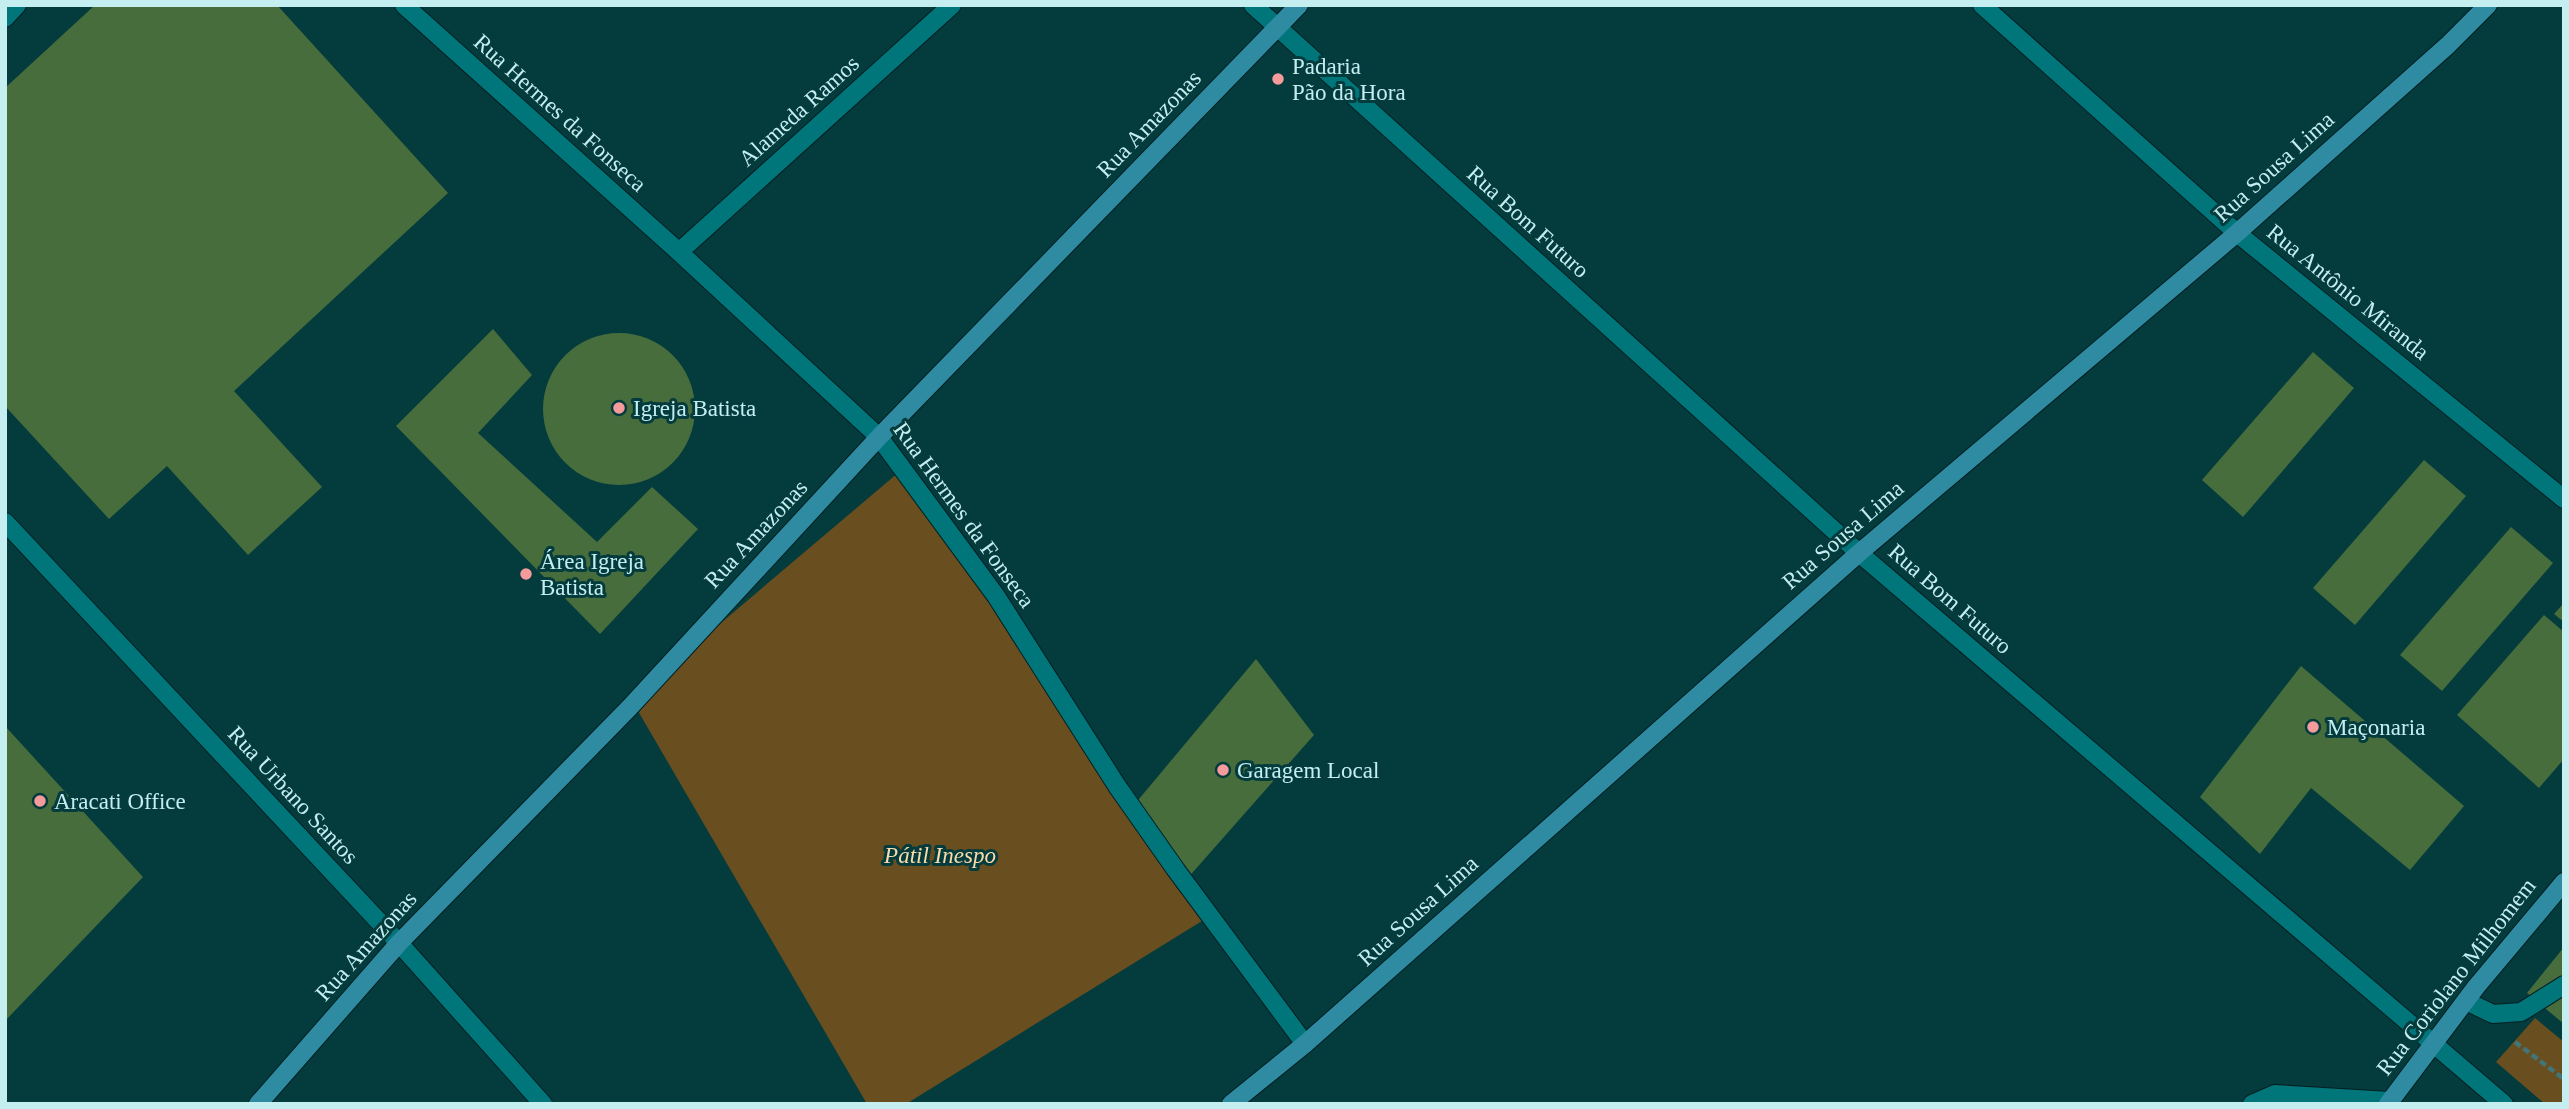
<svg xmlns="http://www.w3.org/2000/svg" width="2569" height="1109" viewBox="0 0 2569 1109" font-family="'Times New Roman',serif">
<rect width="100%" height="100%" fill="#043b3d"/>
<path fill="#694e1f" d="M 905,467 L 1210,916 L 906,1104 L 867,1104 L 631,699 Z
M 2535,1018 L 2564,1042 L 2564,1104 L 2545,1104 L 2496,1062 Z"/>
<path fill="#476d3c" d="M 95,5 L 277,5 L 448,193 L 234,391 L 322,487 L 248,555 L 167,466 L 109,519 L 5,406 L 5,88 Z
M 493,329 L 532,375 L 478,433 L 597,542 L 652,487 L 698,529 L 600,634 L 396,426 Z
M543 409a76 76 0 1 1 152 0a76 76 0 1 1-152 0Z
M 2313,352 L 2354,388 L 2243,517 L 2202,480 Z
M 2424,460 L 2466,496 L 2355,625 L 2313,588 Z
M 2511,527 L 2553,563 L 2442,691 L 2400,655 Z
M 2564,603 L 2564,622 L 2554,614 Z
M 2544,615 L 2564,632 L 2564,759 L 2539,788 L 2457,715 Z
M 1256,659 L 1314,735 L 1186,880 L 1134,805 Z
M 2301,666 L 2464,806 L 2410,870 L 2311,788 L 2260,854 L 2200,797 Z
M 5,726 L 143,877 L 5,1021 Z
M 2564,947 L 2564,1024 L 2527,993 Z"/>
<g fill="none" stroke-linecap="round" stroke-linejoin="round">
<g stroke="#021f21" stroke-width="20">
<path id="lane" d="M 5,18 L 17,5
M 2466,1001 L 2493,1014 L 2521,1012 L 2564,985"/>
</g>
<g stroke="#021f21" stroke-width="20">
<path id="street" d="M 404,5 L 679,252 L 879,437 L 996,596 L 1117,786 L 1176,870 L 1305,1044
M 1253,5 L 1859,553 L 2504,1104
M 1982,5 L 2237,233 L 2564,499
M 679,252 L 952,5
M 5,522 L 399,943 L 543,1104
M 2252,1104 L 2275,1094 L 2390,1101"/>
</g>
<g stroke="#021f21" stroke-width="20">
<path id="secondary" d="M 258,1104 L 399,943 L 630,707 L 879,437 L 1299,5
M 1231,1104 L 1305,1044 L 1859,553 L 2237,233 L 2448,45 L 2488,5
M 2388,1104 L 2476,987 L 2564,882"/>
</g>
<path stroke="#437577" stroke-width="4.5" stroke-dasharray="7 3.5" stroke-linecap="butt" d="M 2515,1042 L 2564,1079"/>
<use href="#lane" stroke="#00757a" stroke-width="18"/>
<use href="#street" stroke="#00757a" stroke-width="18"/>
<use href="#secondary" stroke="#2e8ba1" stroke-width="18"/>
</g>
<g fill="#f59b9c" stroke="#043b3d" stroke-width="2.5">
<circle cx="1278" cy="79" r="7"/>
<circle cx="619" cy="408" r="7"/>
<circle cx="526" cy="574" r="7"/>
<circle cx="2313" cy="727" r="7"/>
<circle cx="1223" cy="770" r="7"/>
<circle cx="40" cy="801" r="7"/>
</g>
<g text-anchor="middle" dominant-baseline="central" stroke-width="6" stroke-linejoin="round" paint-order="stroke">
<g font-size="23" fill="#c4eef0" stroke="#043b3d" text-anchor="start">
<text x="1292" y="66">Padaria<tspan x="1292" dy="26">Pão da Hora</tspan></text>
<text x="633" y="408">Igreja Batista</text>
<text x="540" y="561">Área Igreja<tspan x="540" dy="26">Batista</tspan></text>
<text x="2327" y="727">Maçonaria</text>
<text x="1237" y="770">Garagem Local</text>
<text x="54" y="801">Aracati Office</text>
</g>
<g font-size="23" fill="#c4eef0" stroke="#043b3d">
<text transform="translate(799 111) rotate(-42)">Alameda Ramos</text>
<text transform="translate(560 113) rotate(42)">Rua Hermes da Fonseca</text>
<text transform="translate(1149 124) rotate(-46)">Rua Amazonas</text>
<text transform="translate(2274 167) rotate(-42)">Rua Sousa Lima</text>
<text transform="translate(1528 222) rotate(42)">Rua Bom Futuro</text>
<text transform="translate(2348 292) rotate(39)">Rua Antônio Miranda</text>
<text transform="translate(964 515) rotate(54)">Rua Hermes da Fonseca</text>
<text transform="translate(756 534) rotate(-47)">Rua Amazonas</text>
<text transform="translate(1843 535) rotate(-41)">Rua Sousa Lima</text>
<text transform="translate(1950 599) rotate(41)">Rua Bom Futuro</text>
<text transform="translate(293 795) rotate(47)">Rua Urbano Santos</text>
<text transform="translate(1418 911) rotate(-42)">Rua Sousa Lima</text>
<text transform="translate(366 946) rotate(-48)">Rua Amazonas</text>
<text transform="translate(2456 977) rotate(-52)">Rua Coriolano Milhomem</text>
</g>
<g font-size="23" font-style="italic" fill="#fbdba9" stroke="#043b3d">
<text x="940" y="855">Pátil Inespo</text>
</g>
</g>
<rect width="2569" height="1109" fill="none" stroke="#c4eef0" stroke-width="14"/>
</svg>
